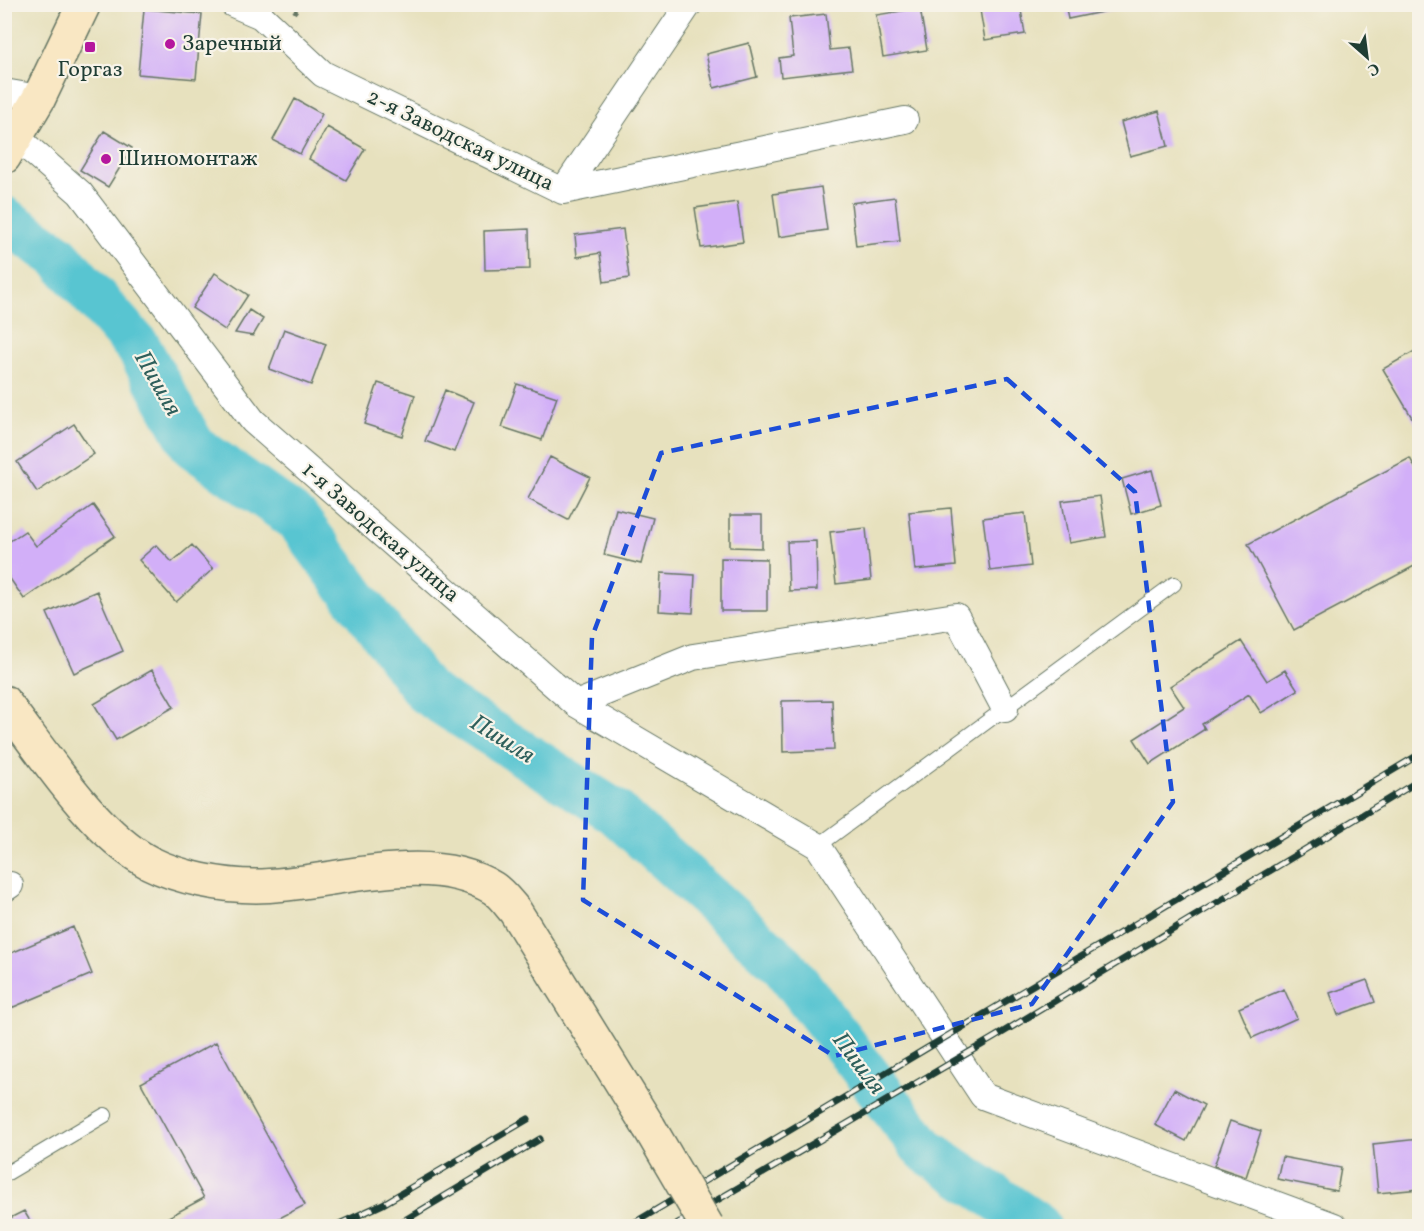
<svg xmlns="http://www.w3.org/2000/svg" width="1424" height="1231" viewBox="0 0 1424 1231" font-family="Vollkorn,serif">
<rect width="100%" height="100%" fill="#f7f3e8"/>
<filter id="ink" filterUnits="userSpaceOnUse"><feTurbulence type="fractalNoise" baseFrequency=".0167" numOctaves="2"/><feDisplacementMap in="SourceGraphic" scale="12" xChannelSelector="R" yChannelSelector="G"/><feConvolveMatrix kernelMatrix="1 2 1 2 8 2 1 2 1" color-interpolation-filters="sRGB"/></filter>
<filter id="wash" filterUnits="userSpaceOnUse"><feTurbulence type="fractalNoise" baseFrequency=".008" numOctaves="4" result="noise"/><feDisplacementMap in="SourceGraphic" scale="24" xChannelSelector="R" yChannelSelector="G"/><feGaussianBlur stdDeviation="1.35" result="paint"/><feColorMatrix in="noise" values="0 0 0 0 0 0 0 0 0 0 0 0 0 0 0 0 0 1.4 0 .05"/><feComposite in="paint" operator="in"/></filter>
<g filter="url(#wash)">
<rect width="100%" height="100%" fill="#e7e1be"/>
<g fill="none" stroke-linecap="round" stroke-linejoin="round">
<path stroke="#59c5d1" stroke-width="46" d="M 4,219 L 58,256 L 138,347 L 193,446 L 297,519 L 426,692 L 615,812 L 784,966 L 925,1150 L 1038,1226"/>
</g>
<g id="blocks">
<path fill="#d2aff8" d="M 979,4 L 1020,4 L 1025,34 L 985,40 Z
M 1065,4 L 1116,4 L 1117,9 L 1068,19 Z
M 920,8 L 927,50 L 883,57 L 876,15 Z
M 144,9 L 202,14 L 196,79 L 138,74 Z
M 826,14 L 830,50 L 849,48 L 852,69 L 781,77 L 779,58 L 793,56 L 789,18 Z
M 749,43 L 757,77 L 714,88 L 706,54 Z
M 295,99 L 322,114 L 300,154 L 273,140 Z
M 1159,111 L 1168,146 L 1130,156 L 1121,122 Z
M 327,127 L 365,149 L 346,180 L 309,159 Z
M 104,131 L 132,148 L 108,187 L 80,170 Z
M 821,187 L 827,230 L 779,237 L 773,194 Z
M 895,197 L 900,241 L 856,246 L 851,203 Z
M 737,202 L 743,242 L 701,248 L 695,208 Z
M 529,229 L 530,269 L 485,270 L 484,231 Z
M 623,229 L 629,278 L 604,282 L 600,253 L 577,257 L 575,235 Z
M 215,273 L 248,295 L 225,330 L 192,308 Z
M 249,310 L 263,319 L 253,336 L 235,333 Z
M 284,329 L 326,344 L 311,385 L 269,369 Z
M 1420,348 L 1420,431 L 1383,369 Z
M 378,383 L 415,395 L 402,436 L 364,424 Z
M 517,384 L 557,397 L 542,440 L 502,427 Z
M 445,390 L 474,402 L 454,452 L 425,441 Z
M 74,424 L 94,454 L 37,492 L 17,462 Z
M 550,457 L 590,477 L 568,520 L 528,499 Z
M 1410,458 L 1420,477 L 1420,563 L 1294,630 L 1248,544 Z
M 1152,470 L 1161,505 L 1131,514 L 1122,479 Z
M 1100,496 L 1106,537 L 1069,543 L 1062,501 Z
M 93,505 L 115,536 L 24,599 L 4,570 L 4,545 L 25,531 L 36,546 Z
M 951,508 L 956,566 L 915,570 L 909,512 Z
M 616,509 L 653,518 L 641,564 L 604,555 Z
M 1025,513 L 1031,566 L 990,571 L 983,518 Z
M 730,515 L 762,515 L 762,548 L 730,547 Z
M 866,528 L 871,580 L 836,584 L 830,532 Z
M 816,541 L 817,590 L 789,591 L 787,542 Z
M 156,545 L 172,562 L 192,545 L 213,569 L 176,602 L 139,560 Z
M 721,558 L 767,559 L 767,611 L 721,611 Z
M 661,573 L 695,575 L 693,613 L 659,611 Z
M 97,591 L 123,651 L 74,673 L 47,613 Z
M 1241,641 L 1267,681 L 1285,670 L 1298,690 L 1261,713 L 1249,694 L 1202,724 L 1205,729 L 1150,764 L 1134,739 L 1184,707 L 1170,686 Z
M 152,670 L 174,707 L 116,740 L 94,704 Z
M 832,700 L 834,750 L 783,752 L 782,701 Z
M 73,927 L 92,974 L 4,1011 L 4,956 Z
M 1367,980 L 1375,1002 L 1338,1015 L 1330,993 Z
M 1284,989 L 1297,1018 L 1252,1038 L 1239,1008 Z
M 216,1042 L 305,1205 L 264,1226 L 152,1226 L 204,1198 L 141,1083 Z
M 1174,1089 L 1204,1105 L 1186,1141 L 1155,1125 Z
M 1230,1121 L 1261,1131 L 1246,1177 L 1214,1166 Z
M 1419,1139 L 1420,1189 L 1378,1193 L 1373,1144 Z
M 1282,1157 L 1341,1168 L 1337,1191 L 1277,1179 Z
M 24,1211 L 33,1226 L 4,1226 L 4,1221 Z"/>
</g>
</g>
<g filter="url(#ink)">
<use href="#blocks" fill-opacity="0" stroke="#657664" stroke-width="1.5"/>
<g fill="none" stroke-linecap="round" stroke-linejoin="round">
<g stroke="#657664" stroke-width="16">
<path id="service" d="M 818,846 L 1174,584
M 4,1175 L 105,1115"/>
</g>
<g stroke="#657664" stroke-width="28">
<path id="minor" d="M 233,4 L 261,16 L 323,74 L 563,191 L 689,4
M 4,92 L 39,98
M 16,137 L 80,193 L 253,421 L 576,704 L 818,846 L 983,1096 L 1334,1226
M 563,191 L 905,120
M 576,704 L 693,657 L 956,616 L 1005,709
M 4,889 L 10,885"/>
</g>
<g stroke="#657664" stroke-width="36">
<path id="secondary" d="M 4,157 L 39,98 L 84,4
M 4,702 C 42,751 95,835 150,863 C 180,878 222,886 256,886 C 329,886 426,847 493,888 C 501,893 509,904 515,911 L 649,1127"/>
</g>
<path stroke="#657664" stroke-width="4" stroke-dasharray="4.5 4.5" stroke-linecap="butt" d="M 294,13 L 301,4"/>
<use href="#service" stroke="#fff" stroke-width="14"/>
<use href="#minor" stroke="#fff" stroke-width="26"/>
<use href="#secondary" stroke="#f9e7c3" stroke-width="33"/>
<g stroke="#1f3d34" stroke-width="7">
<path id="rail" d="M 335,1226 L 383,1204 L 528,1119
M 395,1226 L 540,1139
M 629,1226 L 1420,754
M 673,1226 L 995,1037 L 1420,780"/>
</g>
<use href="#rail" stroke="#f7f3e8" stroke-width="4.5" stroke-dasharray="14" stroke-linecap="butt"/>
<g stroke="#657664" stroke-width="36" stroke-linecap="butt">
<path id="secondary-bridge" d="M 649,1127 L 707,1226"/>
</g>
<use href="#secondary-bridge" stroke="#f9e7c3" stroke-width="33"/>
</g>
</g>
<path fill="none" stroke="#1d4ed8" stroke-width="4.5" stroke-dasharray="12 8" stroke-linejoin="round" d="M 1007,379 L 1135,492 L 1173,802 L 1032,1004 L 834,1056 L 583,900 L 592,637 L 661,453 Z"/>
<g fill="#b5179e" stroke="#f7f3e8" stroke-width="2">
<circle cx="170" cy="44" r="6"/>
<rect x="84" y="41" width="12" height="12" rx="3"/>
<circle cx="106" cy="159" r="6"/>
</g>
<g text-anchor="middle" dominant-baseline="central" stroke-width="4.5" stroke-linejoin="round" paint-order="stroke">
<g font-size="22" fill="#1f3d34" stroke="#f7f3e8" text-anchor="start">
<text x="182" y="44">Заречный</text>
<text x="90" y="70" text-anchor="middle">Горгаз</text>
<text x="118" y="159">Шиномонтаж</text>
</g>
<g font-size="22" fill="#1f3d34" stroke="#f7f3e8">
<text transform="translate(460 141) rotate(26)">2-я Заводская улица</text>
<text transform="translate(380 533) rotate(41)">1-я Заводская улица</text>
</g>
<g font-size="24" font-style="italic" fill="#2e5f5b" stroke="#f7f3e8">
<text transform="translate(157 384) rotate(60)">Пишля</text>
<text transform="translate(502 740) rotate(32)">Пишля</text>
<text transform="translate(858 1064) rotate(53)">Пишля</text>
</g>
</g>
<rect width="1424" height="1231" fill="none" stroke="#f7f3e8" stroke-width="24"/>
<g transform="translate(1367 57) rotate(152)" stroke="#f7f3e8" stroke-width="4.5" paint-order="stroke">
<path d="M0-4.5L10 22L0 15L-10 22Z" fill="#1f3d34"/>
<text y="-9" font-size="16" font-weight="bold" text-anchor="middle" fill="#1f3d34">С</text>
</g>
</svg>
